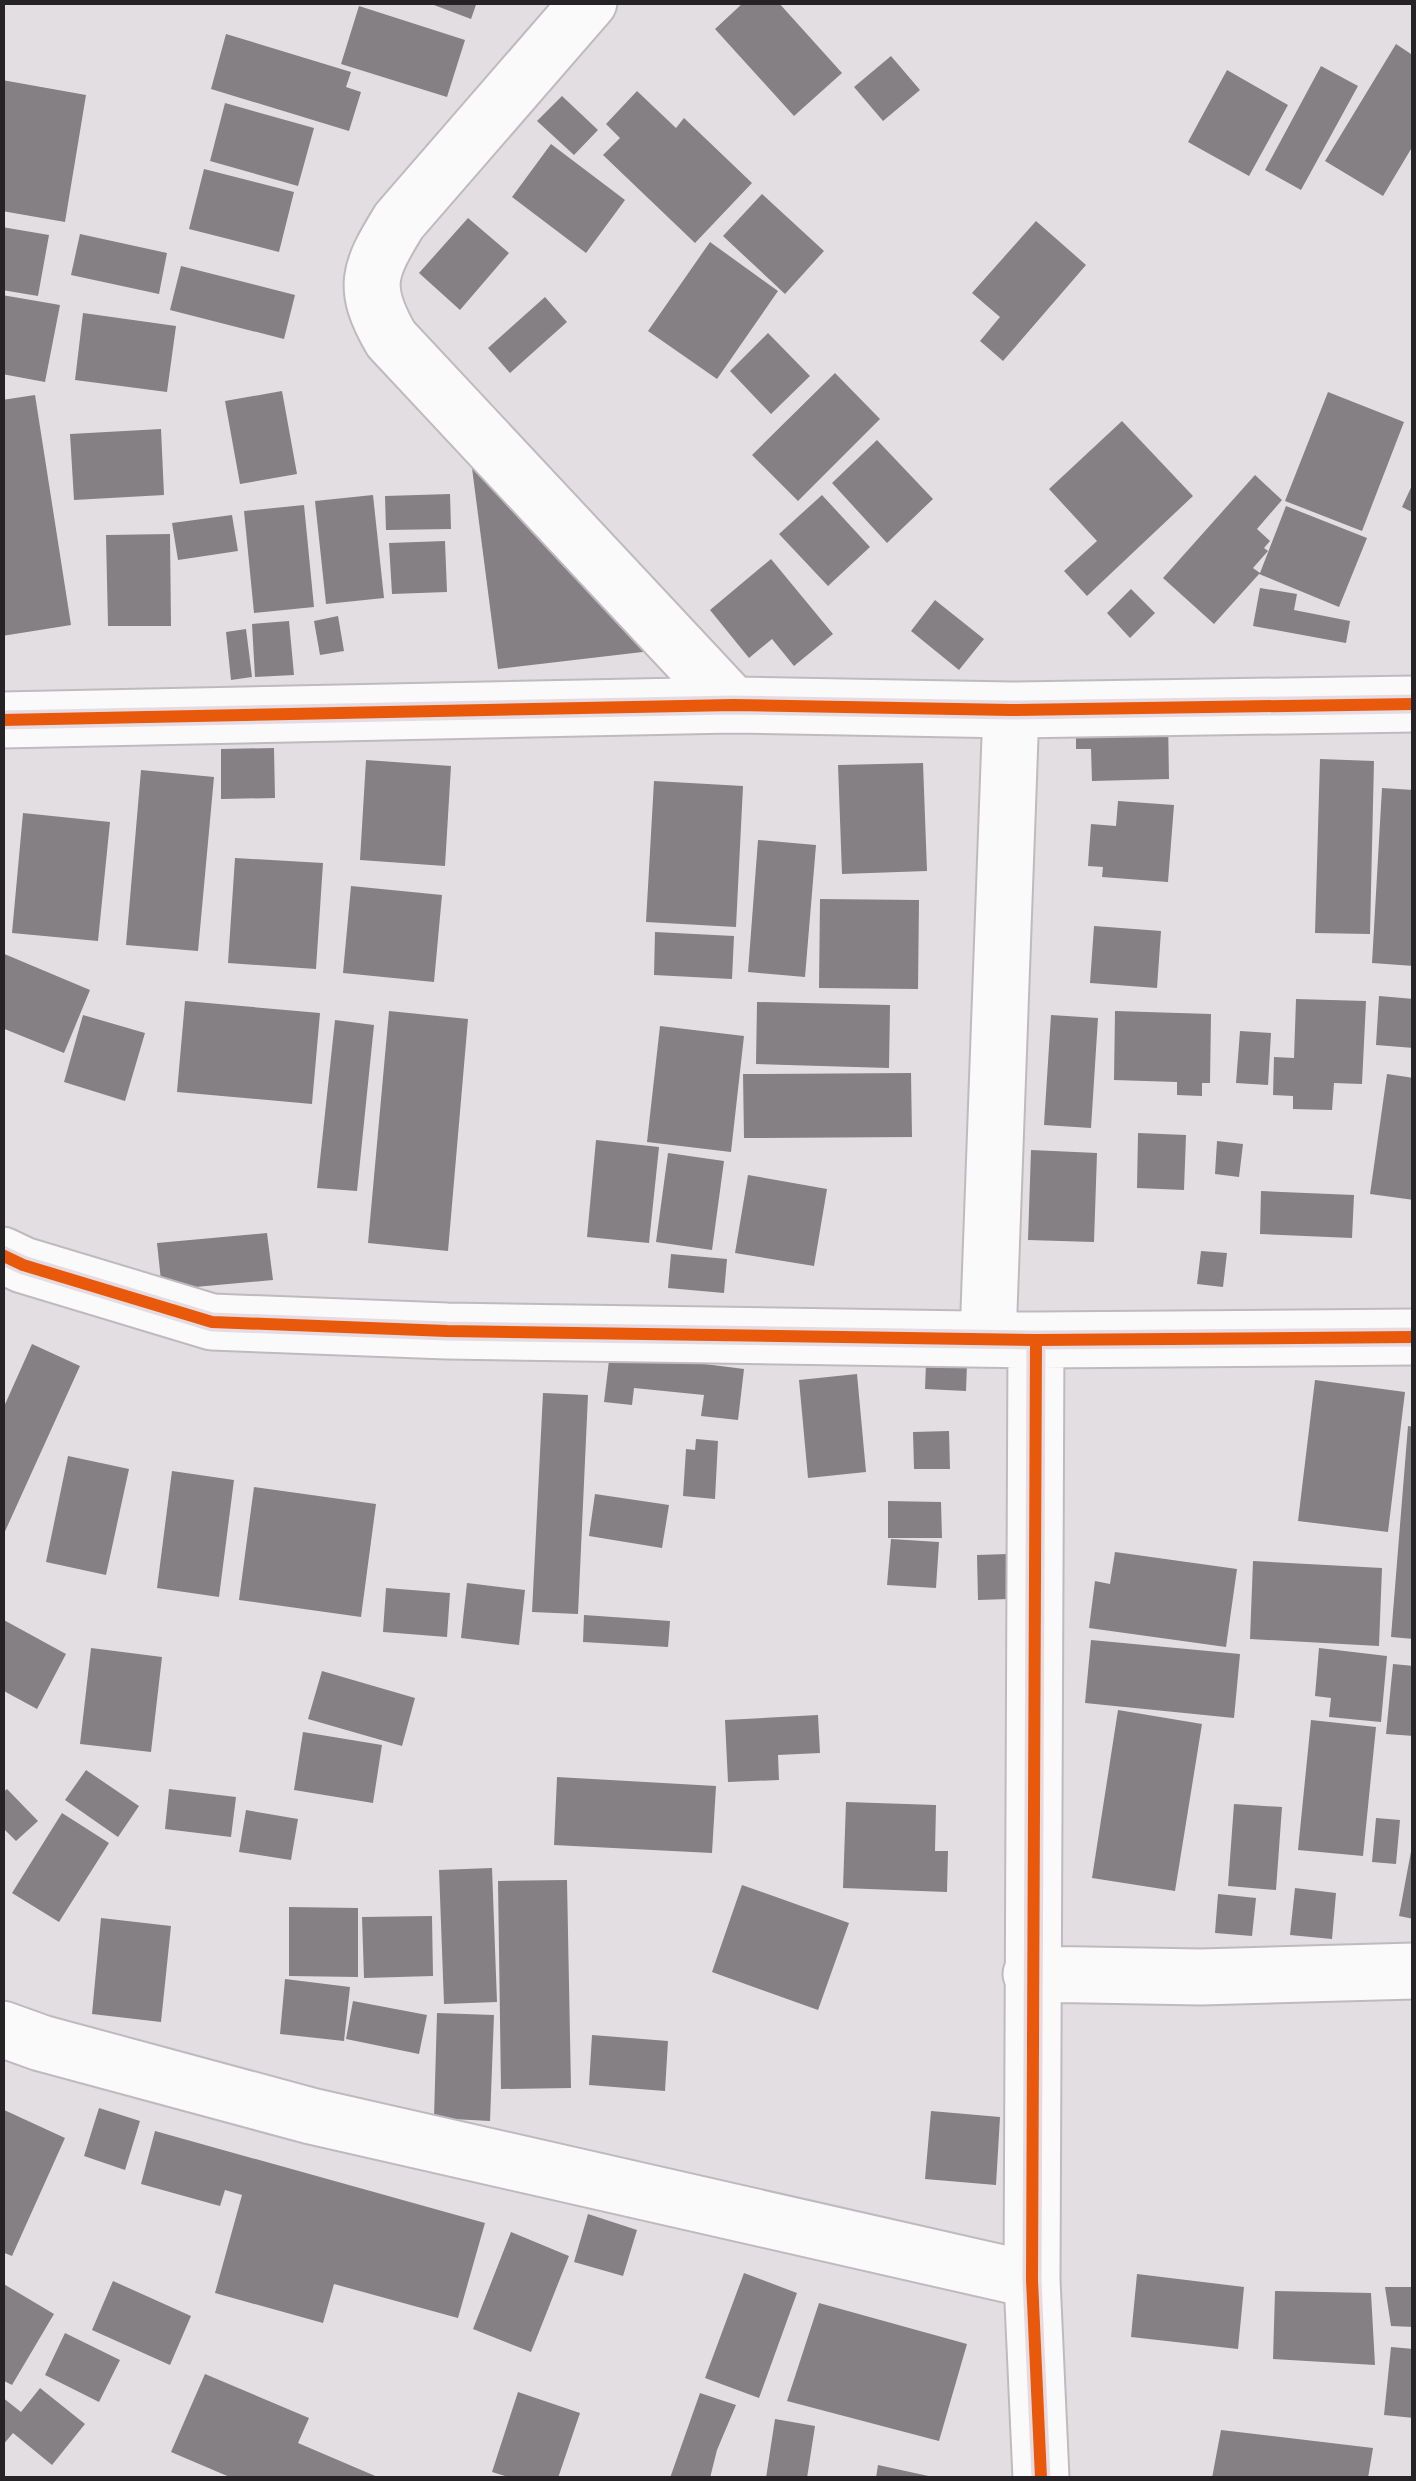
<svg xmlns="http://www.w3.org/2000/svg" width="1416" height="2481" viewBox="0 0 1416 2481" font-family="'DejaVu Sans',sans-serif">
<rect width="100%" height="100%" fill="#e3dee2"/>
<path fill="#848083" d="M 426,2 L 477,2 L 471,19 Z
M 744,2 L 778,2 L 842,73 L 794,116 L 715,29 Z
M 359,6 L 465,40 L 447,97 L 341,64 Z
M 226,34 L 351,72 L 346,87 L 361,92 L 349,131 L 211,89 Z
M 1396,44 L 1414,56 L 1414,144 L 1383,196 L 1325,161 Z
M 891,56 L 920,90 L 883,121 L 854,87 Z
M 1321,66 L 1358,86 L 1301,190 L 1265,170 Z
M 1227,70 L 1288,105 L 1249,176 L 1188,142 Z
M 2,80 L 86,95 L 65,222 L 2,211 Z
M 637,91 L 676,128 L 684,118 L 752,183 L 695,243 L 603,155 L 620,138 L 606,124 Z
M 562,96 L 598,130 L 574,155 L 537,121 Z
M 225,103 L 314,128 L 298,186 L 210,161 Z
M 551,144 L 625,200 L 586,253 L 512,197 Z
M 204,169 L 294,192 L 279,252 L 189,229 Z
M 762,194 L 824,251 L 785,294 L 723,236 Z
M 468,218 L 509,253 L 460,310 L 419,273 Z
M 1036,221 L 1086,265 L 1003,361 L 980,341 L 1000,317 L 972,293 Z
M 2,227 L 49,235 L 38,296 L 2,290 Z
M 80,234 L 167,253 L 159,294 L 71,275 Z
M 710,242 L 778,291 L 717,379 L 648,331 Z
M 181,266 L 295,295 L 284,339 L 170,310 Z
M 2,295 L 60,305 L 45,382 L 2,374 Z
M 545,297 L 567,322 L 510,373 L 488,348 Z
M 83,313 L 176,326 L 167,392 L 75,380 Z
M 768,333 L 810,376 L 771,414 L 730,371 Z
M 835,373 L 880,419 L 798,501 L 752,455 Z
M 282,391 L 297,474 L 240,484 L 225,401 Z
M 1328,392 L 1404,422 L 1362,531 L 1285,501 Z
M 35,395 L 71,625 L 2,636 L 2,400 Z
M 1122,421 L 1193,496 L 1087,596 L 1064,571 L 1097,541 L 1049,489 Z
M 161,429 L 164,495 L 74,500 L 70,434 Z
M 877,440 L 933,499 L 887,543 L 832,483 Z
M 472,468 L 651,651 L 498,669 Z
M 1255,475 L 1282,500 L 1257,529 L 1270,541 L 1264,548 L 1268,551 L 1253,568 L 1260,573 L 1286,506 L 1367,538 L 1339,607 L 1259,574 L 1214,624 L 1163,578 Z
M 1414,481 L 1414,513 L 1402,507 Z
M 450,494 L 451,529 L 386,530 L 385,496 Z
M 373,495 L 384,598 L 326,604 L 315,501 Z
M 822,495 L 870,547 L 828,586 L 779,534 Z
M 304,505 L 314,607 L 254,613 L 244,511 Z
M 232,515 L 238,551 L 178,560 L 172,523 Z
M 170,534 L 171,626 L 108,626 L 106,535 Z
M 445,541 L 447,592 L 392,594 L 389,543 Z
M 771,559 L 833,634 L 794,666 L 772,639 L 749,658 L 710,610 Z
M 1260,588 L 1297,594 L 1294,610 L 1350,621 L 1346,643 L 1253,626 Z
M 1131,589 L 1155,613 L 1130,638 L 1107,613 Z
M 935,600 L 984,639 L 959,670 L 911,631 Z
M 338,616 L 344,651 L 320,655 L 314,621 Z
M 289,621 L 294,675 L 255,677 L 252,624 Z
M 246,629 L 252,677 L 231,680 L 226,632 Z
M 1168,719 L 1169,779 L 1092,781 L 1091,749 L 1076,749 L 1076,722 Z
M 274,748 L 275,798 L 221,799 L 221,749 Z
M 1320,759 L 1374,761 L 1370,934 L 1315,933 Z
M 366,760 L 451,766 L 445,866 L 360,860 Z
M 923,763 L 927,871 L 842,874 L 838,765 Z
M 141,770 L 214,777 L 198,951 L 126,945 Z
M 654,781 L 743,786 L 736,927 L 646,922 Z
M 1382,788 L 1414,790 L 1414,966 L 1372,963 Z
M 1118,801 L 1174,805 L 1168,882 L 1102,877 L 1103,867 L 1088,866 L 1091,824 L 1116,826 Z
M 23,813 L 110,822 L 98,941 L 12,933 Z
M 758,840 L 816,845 L 805,977 L 748,972 Z
M 235,858 L 323,863 L 316,969 L 228,963 Z
M 351,886 L 442,895 L 434,982 L 343,973 Z
M 820,899 L 919,900 L 918,989 L 819,988 Z
M 1094,926 L 1161,931 L 1157,988 L 1090,983 Z
M 655,932 L 734,936 L 732,979 L 654,975 Z
M 2,953 L 90,990 L 64,1053 L 2,1028 Z
M 1379,996 L 1414,999 L 1414,1048 L 1376,1045 Z
M 1296,999 L 1366,1001 L 1362,1084 L 1334,1083 L 1332,1110 L 1293,1109 L 1293,1096 L 1273,1095 L 1274,1057 L 1294,1058 Z
M 185,1001 L 320,1013 L 312,1104 L 177,1092 Z
M 757,1002 L 890,1005 L 889,1068 L 756,1064 Z
M 389,1011 L 468,1019 L 448,1251 L 368,1243 Z
M 1115,1011 L 1211,1014 L 1210,1083 L 1202,1083 L 1202,1096 L 1177,1095 L 1177,1082 L 1114,1080 Z
M 83,1015 L 145,1033 L 125,1101 L 64,1082 Z
M 1051,1015 L 1098,1018 L 1091,1128 L 1044,1125 Z
M 335,1020 L 374,1025 L 357,1191 L 317,1188 Z
M 660,1026 L 744,1036 L 731,1152 L 647,1142 Z
M 1240,1031 L 1271,1033 L 1268,1085 L 1236,1083 Z
M 911,1073 L 912,1137 L 744,1138 L 743,1074 Z
M 1387,1074 L 1414,1078 L 1414,1200 L 1370,1194 Z
M 1138,1133 L 1186,1135 L 1184,1190 L 1137,1188 Z
M 596,1140 L 659,1147 L 649,1243 L 587,1237 Z
M 1217,1141 L 1243,1144 L 1239,1177 L 1215,1174 Z
M 1031,1150 L 1097,1153 L 1094,1242 L 1028,1240 Z
M 668,1153 L 724,1161 L 712,1250 L 656,1242 Z
M 748,1175 L 827,1189 L 814,1266 L 735,1253 Z
M 1261,1191 L 1354,1195 L 1352,1238 L 1260,1234 Z
M 267,1233 L 273,1280 L 162,1290 L 157,1243 Z
M 1201,1251 L 1227,1253 L 1223,1287 L 1197,1284 Z
M 671,1254 L 727,1259 L 724,1293 L 668,1288 Z
M 32,1344 L 80,1366 L 2,1538 L 2,1411 Z
M 610,1352 L 744,1369 L 738,1420 L 701,1416 L 704,1395 L 634,1388 L 632,1405 L 604,1402 Z
M 926,1363 L 967,1364 L 966,1391 L 925,1389 Z
M 857,1374 L 866,1472 L 808,1478 L 799,1380 Z
M 1315,1380 L 1405,1392 L 1388,1532 L 1298,1521 Z
M 543,1393 L 588,1395 L 578,1614 L 532,1612 Z
M 1408,1426 L 1414,1427 L 1414,1639 L 1391,1637 Z
M 949,1431 L 950,1469 L 914,1469 L 913,1432 Z
M 696,1439 L 718,1441 L 715,1499 L 683,1496 L 686,1449 L 695,1450 Z
M 68,1456 L 129,1469 L 106,1575 L 46,1562 Z
M 172,1471 L 234,1480 L 219,1597 L 157,1588 Z
M 254,1487 L 376,1504 L 361,1617 L 239,1600 Z
M 595,1494 L 669,1505 L 662,1548 L 589,1536 Z
M 888,1501 L 941,1502 L 942,1538 L 888,1538 Z
M 891,1539 L 939,1542 L 936,1588 L 887,1585 Z
M 1115,1552 L 1237,1569 L 1226,1647 L 1089,1628 L 1095,1581 L 1110,1584 Z
M 1008,1554 L 1009,1599 L 978,1600 L 977,1555 Z
M 1253,1561 L 1382,1568 L 1379,1646 L 1250,1639 Z
M 467,1583 L 525,1590 L 519,1645 L 461,1638 Z
M 386,1588 L 450,1593 L 447,1637 L 383,1632 Z
M 584,1615 L 670,1621 L 668,1647 L 583,1642 Z
M 2,1619 L 66,1654 L 37,1709 L 2,1690 Z
M 1091,1640 L 1240,1654 L 1234,1718 L 1085,1703 Z
M 91,1648 L 162,1657 L 151,1752 L 80,1744 Z
M 1319,1648 L 1387,1656 L 1381,1722 L 1329,1717 L 1331,1698 L 1315,1696 Z
M 1393,1664 L 1414,1666 L 1414,1736 L 1386,1734 Z
M 322,1671 L 415,1698 L 402,1746 L 308,1719 Z
M 1118,1710 L 1202,1724 L 1175,1891 L 1092,1878 Z
M 818,1715 L 820,1753 L 778,1755 L 779,1780 L 728,1782 L 725,1720 Z
M 1311,1720 L 1376,1727 L 1363,1856 L 1298,1850 Z
M 303,1732 L 382,1745 L 373,1803 L 294,1790 Z
M 86,1770 L 139,1806 L 118,1837 L 65,1800 Z
M 557,1777 L 716,1786 L 712,1853 L 554,1845 Z
M 7,1789 L 38,1821 L 16,1841 L 2,1827 L 2,1793 Z
M 169,1789 L 236,1797 L 231,1837 L 165,1829 Z
M 846,1802 L 936,1805 L 935,1851 L 948,1851 L 947,1892 L 843,1888 Z
M 1234,1804 L 1282,1807 L 1276,1890 L 1228,1886 Z
M 246,1810 L 298,1819 L 291,1860 L 239,1852 Z
M 62,1813 L 109,1843 L 59,1922 L 12,1893 Z
M 1376,1818 L 1400,1820 L 1396,1864 L 1372,1862 Z
M 1412,1846 L 1414,1846 L 1414,1919 L 1399,1916 Z
M 492,1868 L 497,2002 L 444,2004 L 439,1870 Z
M 567,1880 L 571,2088 L 501,2089 L 498,1881 Z
M 742,1885 L 849,1923 L 818,2010 L 712,1972 Z
M 1295,1888 L 1336,1893 L 1332,1939 L 1290,1935 Z
M 1218,1894 L 1256,1898 L 1252,1936 L 1215,1933 Z
M 289,1907 L 358,1908 L 358,1977 L 289,1976 Z
M 432,1916 L 433,1976 L 364,1978 L 362,1917 Z
M 101,1918 L 171,1926 L 161,2022 L 92,2014 Z
M 285,1979 L 350,1987 L 344,2041 L 280,2034 Z
M 353,2001 L 427,2015 L 419,2054 L 346,2039 Z
M 437,2013 L 494,2015 L 490,2121 L 434,2118 Z
M 592,2035 L 668,2041 L 665,2091 L 589,2085 Z
M 99,2108 L 140,2121 L 125,2170 L 84,2156 Z
M 2,2109 L 65,2138 L 12,2256 L 2,2252 Z
M 931,2111 L 1000,2117 L 996,2185 L 925,2179 Z
M 155,2131 L 485,2223 L 458,2318 L 334,2284 L 323,2323 L 215,2293 L 242,2195 L 225,2190 L 220,2206 L 141,2184 Z
M 588,2214 L 637,2230 L 623,2276 L 574,2262 Z
M 511,2232 L 569,2256 L 531,2352 L 473,2329 Z
M 744,2273 L 797,2293 L 759,2398 L 705,2378 Z
M 1137,2274 L 1244,2287 L 1238,2349 L 1131,2337 Z
M 113,2281 L 191,2316 L 170,2365 L 92,2330 Z
M 2,2283 L 54,2314 L 12,2385 L 2,2380 Z
M 1385,2287 L 1414,2287 L 1414,2327 L 1391,2326 Z
M 1275,2291 L 1371,2293 L 1375,2365 L 1273,2359 Z
M 819,2303 L 967,2344 L 939,2441 L 787,2401 Z
M 65,2333 L 120,2360 L 99,2402 L 45,2375 Z
M 1391,2347 L 1414,2349 L 1414,2418 L 1384,2415 Z
M 205,2374 L 309,2418 L 298,2443 L 380,2478 L 232,2478 L 171,2452 Z
M 40,2388 L 85,2424 L 52,2465 L 13,2433 L 2,2446 L 2,2397 L 21,2412 Z
M 518,2392 L 580,2413 L 558,2478 L 512,2478 L 492,2472 Z
M 700,2393 L 736,2405 L 717,2450 L 710,2478 L 670,2478 Z
M 775,2419 L 815,2426 L 807,2478 L 766,2478 Z
M 1221,2430 L 1373,2448 L 1368,2478 L 1212,2478 Z
M 878,2465 L 933,2477 L 933,2478 L 876,2478 Z"/>
<g fill="none" stroke-linecap="round" stroke-linejoin="round">
<g stroke="#bebabd" stroke-width="59">
<path id="street" d="M 589,2 L 399,221 C 369,270 361,287 391,339 L 733,705
M 2,720 L 733,705 L 1011,710 L 1414,704
M 2,1255 L 23,1265 L 212,1322 L 447,1331 L 1036,1340 L 1414,1337
M 988,1338 L 1011,710
M 1036,1340 L 1032,2280 L 1041,2478
M 1031,1974 L 1201,1977 L 1414,1971
M 2,2029 L 41,2043 L 311,2116 L 1032,2280"/>
</g>
<use href="#street" stroke="#fbfafb" stroke-width="55"/>
<g stroke="#e5dce3" stroke-width="19">
<path id="cycleway" d="M 2,720 L 733,705 L 1011,710 L 1414,704
M 2,1255 L 23,1265 L 212,1322 L 447,1331 L 1036,1340 L 1414,1337
M 1036,1340 L 1032,2280 L 1041,2478"/>
</g>
<use href="#cycleway" stroke="#e8590c" stroke-width="12"/>
</g>
<rect width="1416" height="2481" fill="none" stroke="#262326" stroke-width="10"/>
</svg>
